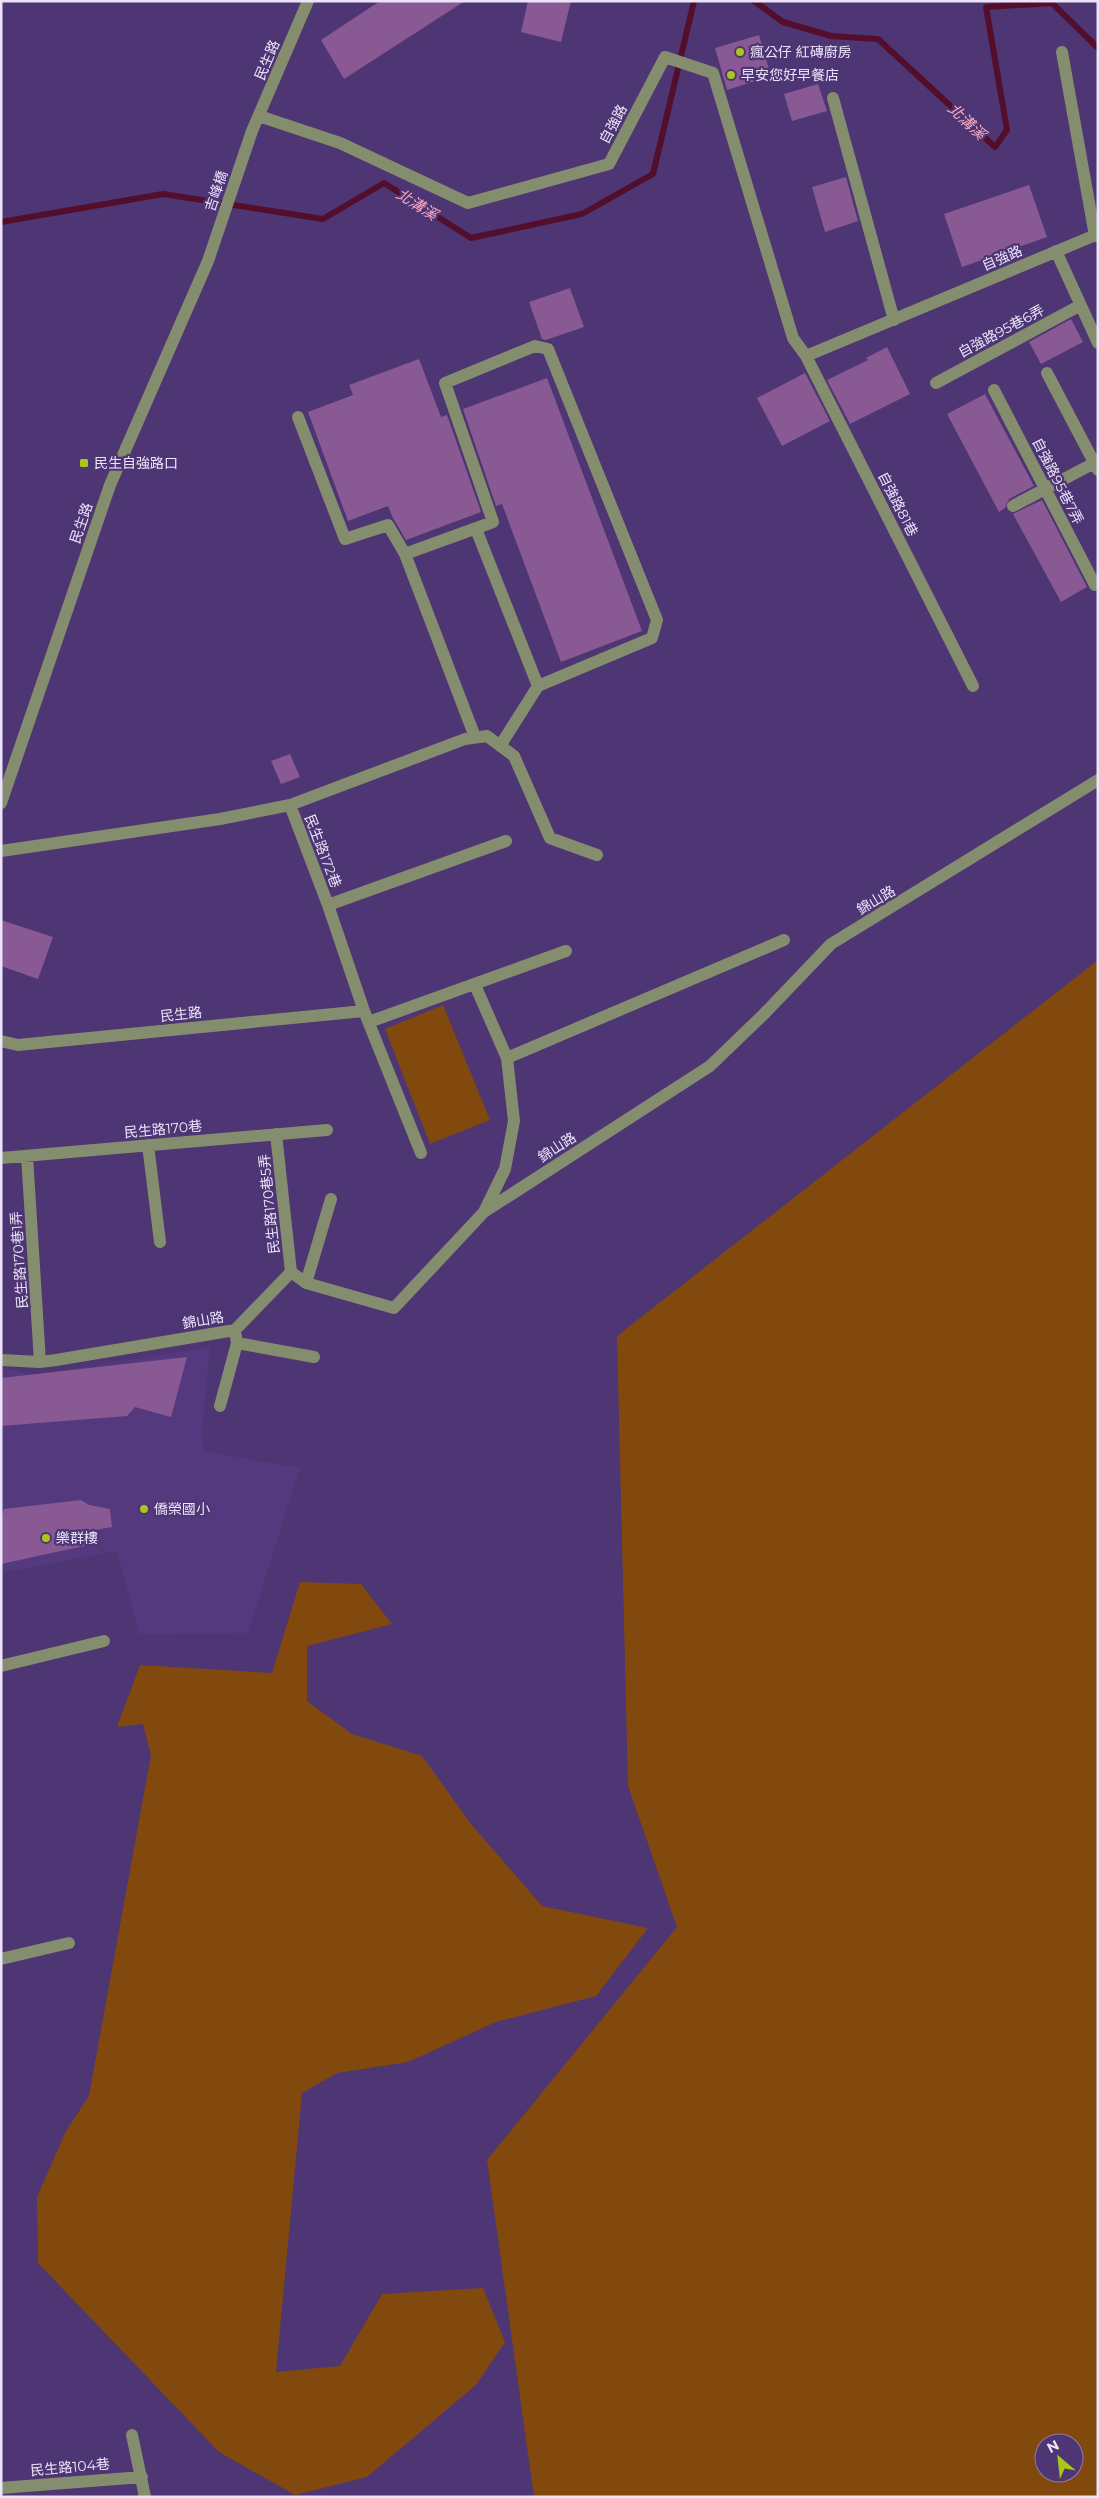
<svg xmlns="http://www.w3.org/2000/svg" width="1099" height="2498" viewBox="0 0 1099 2498" font-family="Montserrat,'Noto Sans TC',sans-serif">
<rect width="100%" height="100%" fill="#4e3573"/>
<path fill="#55397f" d="M 210,1347 L 202,1431 L 203,1451 L 300,1468 L 248,1633 L 139,1634 L 117,1551 L 1,1573 L 1,1368 L 36,1375 Z"/>
<path fill="#82490e" fill-rule="evenodd" d="M 1098,960 L 1098,2497 L 534,2497 L 487,2160 L 677,1927 L 628,1786 L 617,1336 ZM 1044,2443 L 1074,2443 L 1074,2473 L 1044,2473 Z
M 443,1005 L 490,1120 L 430,1144 L 385,1029 Z
M 300,1582 L 361,1584 L 392,1624 L 307,1646 L 307,1701 L 352,1734 L 422,1756 L 470,1823 L 542,1906 L 648,1928 L 596,1996 L 496,2022 L 408,2062 L 337,2073 L 302,2093 L 276,2372 L 340,2366 L 382,2294 L 483,2288 L 505,2342 L 476,2385 L 367,2477 L 295,2495 L 219,2452 L 38,2263 L 37,2197 L 66,2131 L 89,2096 L 151,1755 L 143,1724 L 117,1727 L 140,1665 L 272,1673 Z"/>
<g fill="none" stroke-linecap="round" stroke-linejoin="round">
<path stroke="#520e2b" stroke-width="6" d="M 754,1 L 783,22 L 831,36 L 878,39 L 995,147 L 1007,130 L 986,7 L 1052,3 L 1098,48
M 1,222 L 163,194 L 323,219 L 384,183 L 471,238 L 582,214 L 653,174 L 694,1"/>
</g>
<path fill="#895994" d="M 380,1 L 465,1 L 344,79 L 321,40 Z
M 528,1 L 571,1 L 561,42 L 521,32 Z
M 759,35 L 771,76 L 727,90 L 715,48 Z
M 818,84 L 827,111 L 792,121 L 784,94 Z
M 846,177 L 858,221 L 825,232 L 812,187 Z
M 1029,185 L 1047,237 L 962,267 L 944,214 Z
M 570,288 L 584,327 L 546,340 L 542,339 L 529,302 Z
M 1071,319 L 1083,342 L 1041,364 L 1029,342 Z
M 887,347 L 910,394 L 850,424 L 827,380 L 868,360 L 866,358 Z
M 419,359 L 441,417 L 447,415 L 481,512 L 406,540 L 393,518 L 388,506 L 348,521 L 308,412 L 353,395 L 349,385 Z
M 805,373 L 830,421 L 782,446 L 757,398 Z
M 547,378 L 642,631 L 561,662 L 502,504 L 496,506 L 463,409 Z
M 985,394 L 1034,486 L 1009,499 L 1005,508 L 999,512 L 947,414 Z
M 1042,500 L 1087,587 L 1061,602 L 1013,514 Z
M 290,754 L 300,777 L 281,784 L 271,761 Z
M 1,920 L 53,937 L 38,979 L 1,966 Z
M 187,1357 L 171,1417 L 135,1407 L 127,1416 L 1,1426 L 1,1378 Z
M 81,1500 L 89,1505 L 110,1509 L 112,1527 L 90,1531 L 93,1544 L 1,1564 L 1,1520 L 4,1509 Z"/>
<g fill="none" stroke-linecap="round" stroke-linejoin="round">
<path stroke="#848d6d" stroke-width="12" d="M 1062,52 L 1095,236
M 833,98 L 894,320
M 259,116 L 340,143 L 468,203 L 609,164 L 665,57 L 713,73 L 793,338 L 806,356 L 973,686
M 1056,251 L 1098,343
M 806,356 L 1098,234
M 1047,373 L 1098,470
M 936,383 L 1079,306
M 994,390 L 1095,585
M 298,417 L 345,539 L 388,525 L 405,554
M 1013,506 L 1098,461
M 476,529 L 538,686
M 475,737 L 405,554 L 493,522 L 445,383 L 535,346 L 548,349 L 657,620 L 652,638 L 538,686 L 500,746
M 1,803 L 110,485 L 208,261 L 252,131 L 308,1
M 290,805 L 465,739 L 487,736 L 514,756 L 550,838 L 597,855
M 1,851 L 220,819 L 290,805 L 328,905 L 364,1011 L 421,1153
M 328,905 L 506,841
M 475,985 L 507,1058 L 514,1121 L 505,1169 L 484,1212
M 369,1022 L 566,951
M 1,1041 L 18,1045 L 364,1011
M 507,1058 L 784,940
M 276,1134 L 291,1272
M 148,1145 L 160,1242
M 27,1156 L 40,1362
M 1,1158 L 327,1130
M 306,1283 L 331,1199
M 237,1343 L 314,1357
M 1,1360 L 40,1362 L 56,1360 L 235,1330 L 291,1272 L 306,1283 L 394,1308 L 484,1212 L 710,1066 L 764,1014 L 831,944 L 1098,780
M 220,1406 L 237,1343 L 235,1330
M 1,1666 L 104,1641
M 1,1959 L 69,1943
M 132,2435 L 145,2497
M 1,2488 L 142,2477"/>
</g>
<g fill="#a9c719" stroke="#4e3573" stroke-width="2">
<circle cx="740" cy="52" r="5"/>
<circle cx="731" cy="75" r="5"/>
<rect x="79" y="458" width="10" height="10" rx="2.5"/>
<circle cx="144" cy="1509" r="5"/>
<circle cx="46" cy="1538" r="5"/>
</g>
<g text-anchor="middle" dominant-baseline="central" stroke-width="4.5" stroke-linejoin="round" paint-order="stroke">
<g font-size="14" fill="#ebe4fb" stroke="#4e3573" text-anchor="start">
<text x="750" y="52">瘋公仔 紅磚廚房</text>
<text x="741" y="75">早安您好早餐店</text>
<text x="94" y="463">民生自強路口</text>
<text x="154" y="1509">僑榮國小</text>
<text x="56" y="1538">樂群樓</text>
</g>
<g font-size="14" fill="#ebe4fb" stroke="#4e3573">
<text transform="translate(267 60) rotate(-67)">民生路</text>
<text transform="translate(613 124) rotate(-62)">自強路</text>
<text transform="translate(216 191) rotate(-71)">吉峰橋</text>
<text transform="translate(1002 258) rotate(-23)">自強路</text>
<text transform="translate(1001 331) rotate(-28)">自強路95巷6弄</text>
<text transform="translate(1058 481) rotate(63)">自強路95巷7弄</text>
<text transform="translate(898 504) rotate(63)">自強路81巷</text>
<text transform="translate(81 523) rotate(-71)">民生路</text>
<text transform="translate(323 851) rotate(69)">民生路172巷</text>
<text transform="translate(876 900) rotate(-31)">錦山路</text>
<text transform="translate(181 1014) rotate(-6)">民生路</text>
<text transform="translate(163 1129) rotate(-5)">民生路170巷</text>
<text transform="translate(557 1147) rotate(-33)">錦山路</text>
<text transform="translate(269 1204) rotate(-96)">民生路170巷5弄</text>
<text transform="translate(19 1260) rotate(-94)">民生路170巷1弄</text>
<text transform="translate(203 1320) rotate(-10)">錦山路</text>
<text transform="translate(70 2467) rotate(-5)">民生路104巷</text>
</g>
<g font-size="15" font-style="italic" fill="#f9acc3" stroke="#4e3573">
<text transform="translate(967 121) rotate(43)">北溝溪</text>
<text transform="translate(417 204) rotate(32)">北溝溪</text>
</g>
</g>
<rect width="1099" height="2498" fill="none" stroke="#ebe4fb" stroke-width="5"/>
<g transform="translate(1059 2458) rotate(332)"><circle r="24" fill="#4e3573" stroke="#8d7ba9"/>
<path d="M0-4L9 19L0 12L-9 19Z" fill="#a9c719"/>
<text y="-8" font-size="14" font-weight="bold" text-anchor="middle" fill="#ebe4fb">N</text>
</g>
</svg>
